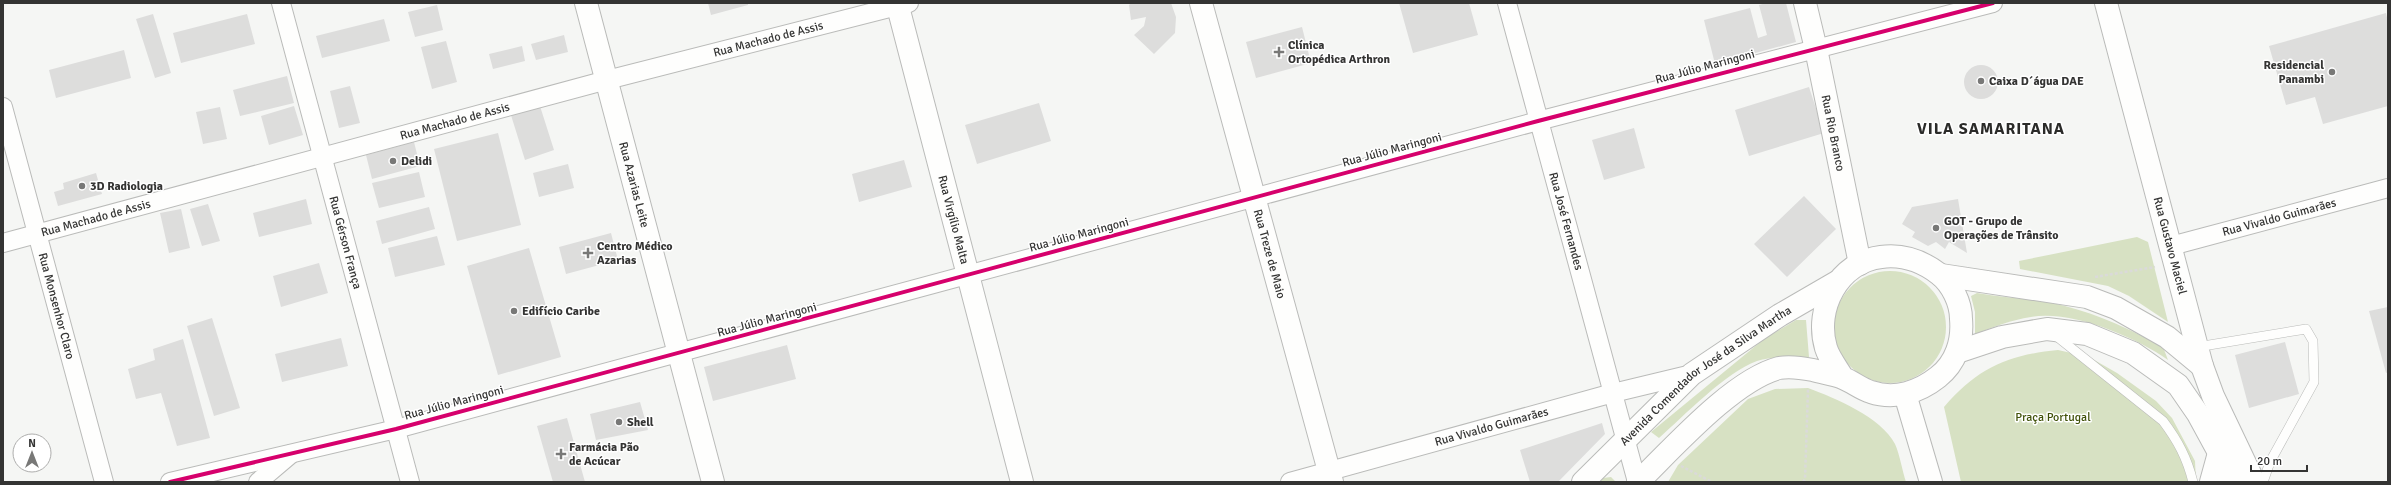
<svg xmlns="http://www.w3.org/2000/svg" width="2391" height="485" viewBox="0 0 2391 485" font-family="Signika,sans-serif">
<rect width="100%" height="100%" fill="#f5f6f4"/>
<path fill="#d7e1c3" d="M 2137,237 L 2148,242 L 2168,322 L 2129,296 L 2108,286 L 2020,269 L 2019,261 Z
M1834 327a56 56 0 1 1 112 0a56 56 0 1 1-112 0Z
M 1977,293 C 2006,298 2037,299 2065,306 C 2100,315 2132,330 2163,347 L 2168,360 C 2135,337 2072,310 2031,317 C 2011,320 1994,327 1975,334 L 1975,312 L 1971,296 Z
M 1796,320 L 1806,320 L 1809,357 C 1793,358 1773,356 1757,361 C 1725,373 1685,415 1659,438 L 1651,432 L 1764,339 Z
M 2058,350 L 2089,357 L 2117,373 L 2156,401 L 2172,418 L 2195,461 L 2196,482 L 1961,482 L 1944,407 C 1978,368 2007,355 2058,350 Z
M 1808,388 C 1835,398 1881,417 1895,444 C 1900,455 1902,470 1906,482 L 1668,482 L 1678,465 L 1748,399 L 1775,389 Z
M 1611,477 L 1616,482 L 1599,482 L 1603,478 Z"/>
<path fill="#dddddc" d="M 708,3 L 748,3 L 748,5 L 711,15 Z
M 1131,3 L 1171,3 L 1176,17 L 1175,33 L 1154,54 L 1134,35 L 1144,26 L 1146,17 L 1131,20 L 1129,5 Z
M 1399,3 L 1469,3 L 1478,35 L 1413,53 Z
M 1766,3 L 1786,3 L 1796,42 L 1715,64 L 1704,20 L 1750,8 L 1758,38 L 1767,35 L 1759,5 Z
M 437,5 L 443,30 L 415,37 L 408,12 Z
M 2386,13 L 2388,22 L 2388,106 L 2323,124 L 2315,97 L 2286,105 L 2269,46 Z
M 153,14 L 171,73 L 155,78 L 136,19 Z
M 247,14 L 255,44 L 181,63 L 173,33 Z
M 384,19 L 390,41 L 322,58 L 316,36 Z
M 1302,27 L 1311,63 L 1256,78 L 1246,42 Z
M 564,35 L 568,52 L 536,60 L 531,44 Z
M 446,41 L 457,82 L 432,89 L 421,47 Z
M 522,46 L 525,61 L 493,69 L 489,54 Z
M 124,50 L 131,78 L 56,98 L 49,70 Z
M1964 82a17 17 0 1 1 34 0a17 17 0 1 1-34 0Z
M 287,76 L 294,103 L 240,116 L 233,90 Z
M 350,86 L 360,123 L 339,128 L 330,91 Z
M 1809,87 L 1824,133 L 1749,156 L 1735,110 Z
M 539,103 L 554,150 L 525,160 L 510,112 Z
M 1039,103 L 1051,141 L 977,164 L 965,125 Z
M 294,106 L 303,135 L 269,145 L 261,116 Z
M 220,107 L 227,139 L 203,144 L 196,112 Z
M 1634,128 L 1645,168 L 1604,180 L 1592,140 Z
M 498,133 L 521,225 L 457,241 L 434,149 Z
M 414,142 L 420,166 L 372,179 L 366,155 Z
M 904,160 L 912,187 L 859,202 L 852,174 Z
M 568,164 L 574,188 L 539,197 L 533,173 Z
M 419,172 L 425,197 L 379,208 L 372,183 Z
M 96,173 L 102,194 L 58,206 L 54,192 L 64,189 L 63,183 Z
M 1804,196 L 1836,229 L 1787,277 L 1754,244 Z
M 306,199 L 312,224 L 259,237 L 253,213 Z
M 1958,199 L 1967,253 L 1949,242 L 1945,249 L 1936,242 L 1928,246 L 1912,237 L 1915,232 L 1902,224 L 1912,207 Z
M 208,204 L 220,241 L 202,246 L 190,209 Z
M 429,207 L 435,229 L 382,244 L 376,221 Z
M 181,209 L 190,248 L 169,253 L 160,213 Z
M 611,233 L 618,260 L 566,274 L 559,247 Z
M 437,236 L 445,265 L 395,277 L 388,248 Z
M 529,248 L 561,357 L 498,375 L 467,266 Z
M 319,263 L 328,293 L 281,307 L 273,276 Z
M 2388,307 L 2388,372 L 2386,373 L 2369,311 Z
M 212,318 L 240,408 L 214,416 L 187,326 Z
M 341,338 L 348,366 L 282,382 L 275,354 Z
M 183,339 L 210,438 L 177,446 L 161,393 L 136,399 L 128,369 L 155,360 L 153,349 Z
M 2285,342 L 2299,394 L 2249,408 L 2235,355 Z
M 787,345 L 796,379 L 713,401 L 704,367 Z
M 640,402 L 648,430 L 596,440 L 590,414 Z
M 567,418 L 585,482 L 553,482 L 537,426 Z
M 1602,423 L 1605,434 L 1558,482 L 1530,482 L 1520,450 Z"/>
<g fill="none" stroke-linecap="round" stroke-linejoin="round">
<g stroke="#babbb9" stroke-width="10">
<path id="lane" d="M 2055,335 L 2163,421 C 2178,441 2187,458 2193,482
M 2197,347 L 2306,329 L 2313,341 L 2314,382 L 2270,462 L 2263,482"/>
</g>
<g stroke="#babbb9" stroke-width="20">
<g id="street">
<path id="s1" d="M 281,3 L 410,482"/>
<path id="s2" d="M 1507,3 L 1637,482"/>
<path id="s3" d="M 3,107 L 104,482"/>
<path id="s4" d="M 3,243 L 607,80 L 909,3"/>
<path id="s5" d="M 2171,246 L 2388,188"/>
<path d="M 170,482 L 396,429 L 1538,121 L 1993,3"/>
<path d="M 258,482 L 291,454"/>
<path id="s6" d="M 1290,482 L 1613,393 L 1692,374"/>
</g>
</g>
<g stroke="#babbb9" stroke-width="24">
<g id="secondary">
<path id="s7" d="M 586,3 L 713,482"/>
<path id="s8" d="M 897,3 L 1022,482"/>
<path id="s9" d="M 1201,3 L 1332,482"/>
<path id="s10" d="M 1805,3 L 1816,49 L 1860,264"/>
<path id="s11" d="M 2106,3 L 2202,366 L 2213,396 L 2254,482"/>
<path d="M 1941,275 L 2087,297 L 2116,308 L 2167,337 L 2202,366"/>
<path d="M 1957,352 L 2002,337 L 2047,329 L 2087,334 L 2133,353 L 2178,385 L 2198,414 L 2235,482"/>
<path d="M 1905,394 L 1931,482"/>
<path id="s12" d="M 1583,482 L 1692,374 L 1780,315 L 1837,282"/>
<path d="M 1638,482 C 1673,448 1733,380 1779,368 C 1789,366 1803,368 1813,370 C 1823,373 1834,374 1843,378 C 1853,382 1861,389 1871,392 C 1895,400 1919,392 1938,377 C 1956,363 1963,341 1961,319 C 1961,303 1952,284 1939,274 C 1922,261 1903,254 1881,257 C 1839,262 1814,308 1826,348 C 1829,358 1837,368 1843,378"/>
<path d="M 2211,482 L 2219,453"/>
</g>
</g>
<path stroke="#dadad9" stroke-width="2.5" stroke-dasharray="3 2" stroke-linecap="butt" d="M 2095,277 L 2155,267
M 1681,466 L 1712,482
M 1803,482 L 1805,479 L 1808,389"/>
<use href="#lane" stroke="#fefefd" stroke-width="9"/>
<use href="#street" stroke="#fefefd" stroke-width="18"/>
<use href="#secondary" stroke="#fefefd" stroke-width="22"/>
<g stroke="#fff" stroke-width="6">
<path id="cycleway" d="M 170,482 L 396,429 L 1538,121 L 1993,3"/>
</g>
<use href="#cycleway" stroke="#d6006c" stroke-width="4"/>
</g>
<g fill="#787877" stroke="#fff" stroke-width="1.5">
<path d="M1277 46h4v4h4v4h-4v4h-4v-4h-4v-4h4z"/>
<circle cx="2332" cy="72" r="4"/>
<circle cx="1981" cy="81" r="4"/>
<circle cx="393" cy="161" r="4"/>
<circle cx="82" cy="186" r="4"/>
<circle cx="1936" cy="228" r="4"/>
<path d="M586 247h4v4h4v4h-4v4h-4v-4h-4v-4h4z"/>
<circle cx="514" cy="311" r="4"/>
<circle cx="619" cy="422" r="4"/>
<path d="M559 448h4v4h4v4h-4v4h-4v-4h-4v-4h4z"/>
</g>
<g text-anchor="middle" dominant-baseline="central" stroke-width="3" stroke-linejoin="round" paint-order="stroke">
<g font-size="12" fill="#343433" stroke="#fff">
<text stroke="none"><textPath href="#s4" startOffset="792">Rua Machado de Assis</textPath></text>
<text transform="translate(1705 67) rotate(-15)">Rua Júlio Maringoni</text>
<text stroke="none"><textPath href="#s4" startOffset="468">Rua Machado de Assis</textPath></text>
<text stroke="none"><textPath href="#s10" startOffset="133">Rua Rio Branco</textPath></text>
<text transform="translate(1392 150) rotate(-15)">Rua Júlio Maringoni</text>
<text stroke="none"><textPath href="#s7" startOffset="188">Rua Azarias Leite</textPath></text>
<text stroke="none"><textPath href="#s4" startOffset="96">Rua Machado de Assis</textPath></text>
<text stroke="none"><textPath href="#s5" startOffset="112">Rua Vivaldo Guimarães</textPath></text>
<text stroke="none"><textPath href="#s8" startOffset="224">Rua Virgílio Malta</textPath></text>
<text stroke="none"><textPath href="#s2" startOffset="226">Rua José Fernandes</textPath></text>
<text transform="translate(1079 235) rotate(-15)">Rua Júlio Maringoni</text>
<text stroke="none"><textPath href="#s1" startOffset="248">Rua Gérson França</textPath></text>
<text stroke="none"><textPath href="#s11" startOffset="251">Rua Gustavo Maciel</textPath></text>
<text stroke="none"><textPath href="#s9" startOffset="260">Rua Treze de Maio</textPath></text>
<text stroke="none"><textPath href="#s3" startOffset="206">Rua Monsenhor Claro</textPath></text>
<text transform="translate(767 320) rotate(-15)">Rua Júlio Maringoni</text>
<text stroke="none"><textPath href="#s12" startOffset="163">Avenida Comendador José da Silva Martha</textPath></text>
<text transform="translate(454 403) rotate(-15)">Rua Júlio Maringoni</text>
<text stroke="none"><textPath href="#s6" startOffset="209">Rua Vivaldo Guimarães</textPath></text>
</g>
<g font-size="12" font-weight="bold" fill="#343433" stroke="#fff" text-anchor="start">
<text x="1288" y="45">Clínica<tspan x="1288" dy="14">Ortopédica Arthron</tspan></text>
<text x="2324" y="65" text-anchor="end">Residencial<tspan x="2324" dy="14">Panambi</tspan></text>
<text x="1989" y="81">Caixa D´água DAE</text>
<text x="401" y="161">Delidi</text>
<text x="90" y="186">3D Radiologia</text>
<text x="1944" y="221">GOT - Grupo de<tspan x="1944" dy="14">Operações de Trânsito</tspan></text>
<text x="597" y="246">Centro Médico<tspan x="597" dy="14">Azarias</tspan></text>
<text x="522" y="311">Edifício Caribe</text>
<text x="627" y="422">Shell</text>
<text x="569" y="447">Farmácia Pão<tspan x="569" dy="14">de Acúcar</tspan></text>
</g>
<g font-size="12" fill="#41520a" stroke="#fff">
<text x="2053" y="417">Praça Portugal</text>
</g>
<g font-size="16" font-weight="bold" letter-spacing="1" fill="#2b2b29" stroke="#fff">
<text x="1991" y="129">VILA SAMARITANA</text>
</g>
</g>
<rect width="2391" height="485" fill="none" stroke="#343433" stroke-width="8"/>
<g transform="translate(32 453)"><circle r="19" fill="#ffffff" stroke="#aeaead"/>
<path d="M0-3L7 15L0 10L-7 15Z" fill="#787877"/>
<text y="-6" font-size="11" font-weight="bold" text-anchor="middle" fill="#343433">N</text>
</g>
<path d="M2251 465v6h56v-6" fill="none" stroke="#343433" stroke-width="2"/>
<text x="2257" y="465" font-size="12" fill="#343433" stroke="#ffffff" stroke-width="3" paint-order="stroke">20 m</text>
</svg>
